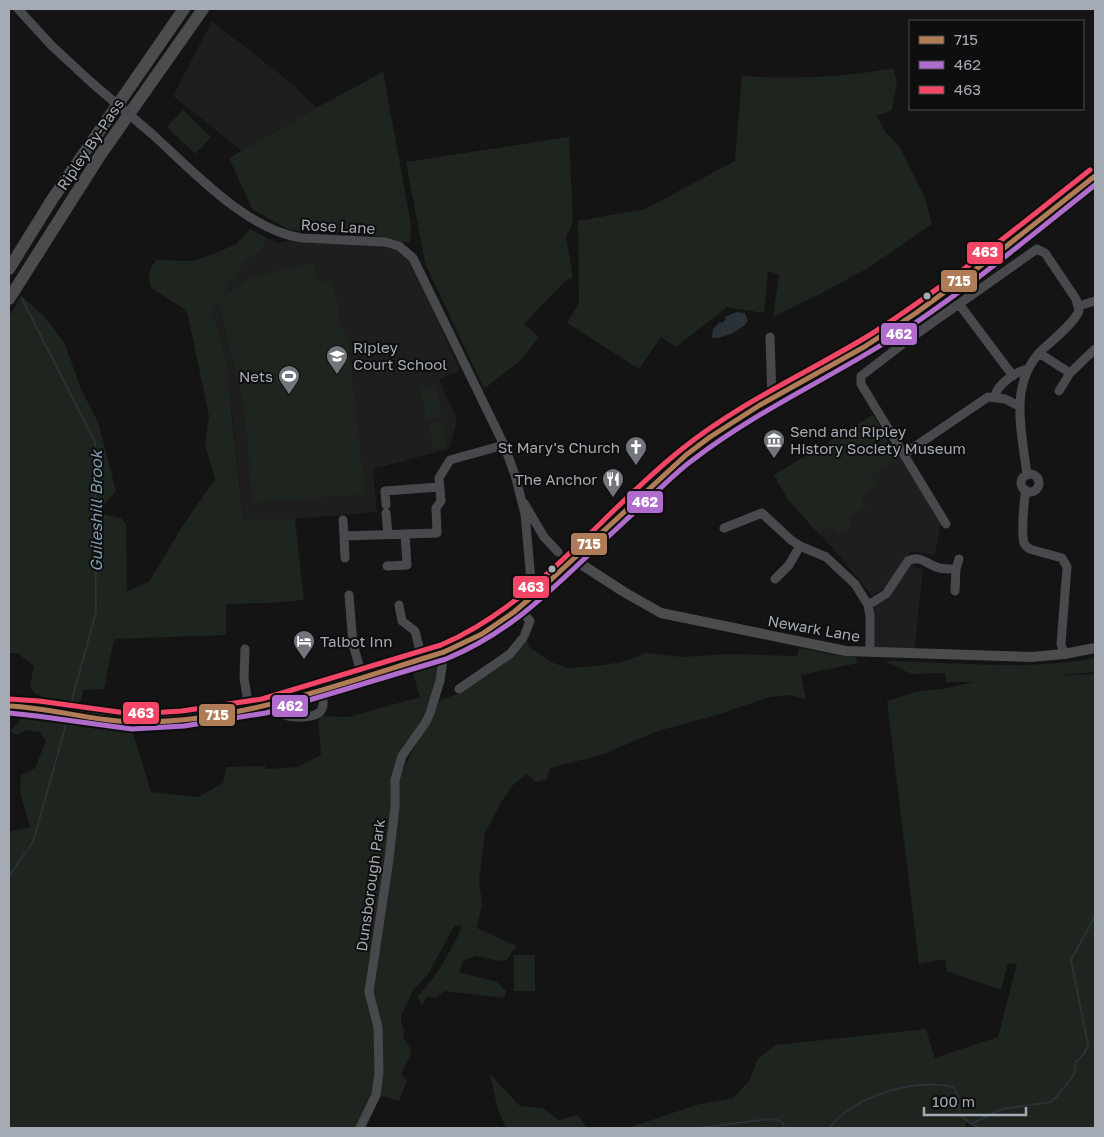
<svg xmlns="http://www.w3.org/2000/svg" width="1104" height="1137" viewBox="0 0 1104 1137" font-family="'Golos Text',sans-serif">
<rect width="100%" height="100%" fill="#141414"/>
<path fill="#1e1e1f" d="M 212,21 L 295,86 L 316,108 L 242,151 L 173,96 Z
M 267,238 L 278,243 L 290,240 L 311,244 L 371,241 L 405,252 L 427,296 L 460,371 L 439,379 L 457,420 L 449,449 L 373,469 L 377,512 L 295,519 L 243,519 L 232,414 L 212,312 L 214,281 L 262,250 Z
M 873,415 L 941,523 L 935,555 L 911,551 L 886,586 L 872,596 L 839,555 L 789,501 L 774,475 Z
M 905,565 L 923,569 L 914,654 L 870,652 L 868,605 L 882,598 Z"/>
<path fill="#1e241e" d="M 893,68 L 897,82 L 892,110 L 877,116 L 885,132 L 899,146 L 925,198 L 932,224 L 868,268 L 818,295 L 773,317 L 779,275 L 768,271 L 764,313 L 727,307 L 676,347 L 661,337 L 639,369 L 567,323 L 579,303 L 578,221 L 645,209 L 735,161 L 742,76 C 795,79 841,78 893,68 Z
M 383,72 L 411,224 L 410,243 L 362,234 L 290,230 L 252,209 L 229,158 L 316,108 Z
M 183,110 L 211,137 L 195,154 L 167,127 Z
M 569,137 L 573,222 L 566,237 L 573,277 L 564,282 L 524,324 L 539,337 L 520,361 L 484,389 L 425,263 L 406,162 Z
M 250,229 L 267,238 L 262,250 L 243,263 L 220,299 L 251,277 L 314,263 L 318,282 L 330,280 L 337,298 L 340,322 L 348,340 L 365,494 L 252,503 L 245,407 L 219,301 L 212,312 L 225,355 L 243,519 L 295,519 L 304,600 L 270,603 L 226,604 L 226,635 L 114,639 L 104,689 L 83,690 L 79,709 L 38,703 L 40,695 L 34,693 L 30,686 L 34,666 L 17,653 L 9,653 L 9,317 L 21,295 L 45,317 L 65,344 L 81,389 L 98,422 L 116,491 L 102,507 L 103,514 L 121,518 L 126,524 L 127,591 L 149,582 L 182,527 L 215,479 L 205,445 L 209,416 L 188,316 L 184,309 L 151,288 C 148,277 148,269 157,260 L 192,261 L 216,253 L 236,244 Z
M 436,385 L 442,417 L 426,420 L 421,388 Z
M 873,415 L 898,457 L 871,475 L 877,485 L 861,497 L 866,506 L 848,519 L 851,527 L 840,534 L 832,525 L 819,534 L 789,501 L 774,475 Z
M 442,422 L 446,447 L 433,449 L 429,424 Z
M 524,638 L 527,639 L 529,647 L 551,662 L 568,668 L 596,666 L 622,662 L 646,653 L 682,657 L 728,654 L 797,656 L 799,648 L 834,655 L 855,657 L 858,663 L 801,675 L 806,699 L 788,695 L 770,697 L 717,715 L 658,731 L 604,754 L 550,768 L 547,779 L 536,782 L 527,774 L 512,786 L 501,803 L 485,833 L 479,881 L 482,903 L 477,928 L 516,946 L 507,960 L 498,961 L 476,956 L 463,961 L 459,972 L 497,982 L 506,991 L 504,998 L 445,991 L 435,998 L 428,996 L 422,1005 L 417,997 C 436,977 451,952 462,926 L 455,925 L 428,974 L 412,992 L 401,1016 L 401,1022 L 404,1029 L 403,1037 L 409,1046 L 411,1054 L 401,1074 L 407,1080 L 399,1101 L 382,1096 L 379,1097 L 381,1073 L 371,993 L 399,779 C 409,753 427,730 435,703 L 459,693 Z
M 1095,658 L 1095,672 L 1054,676 L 1095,674 L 1095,1128 L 983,1128 L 968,1121 L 964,1128 L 628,1128 L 696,1105 L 733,1098 L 749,1081 L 758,1059 L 775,1045 L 926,1029 L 935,1058 L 998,1037 L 1017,964 L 1008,963 L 1001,990 L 947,971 L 945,959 L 919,964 L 887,701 L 915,692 L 947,688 L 975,682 L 946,682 L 945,673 L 911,674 L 885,661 C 955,662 1026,671 1095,658 Z
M 436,660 L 440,662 L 440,667 L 427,715 L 405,749 L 393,813 L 367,993 L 377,1033 L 374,1095 L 357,1128 L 9,1128 L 9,832 L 30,827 L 20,792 L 21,775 L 35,768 L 46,741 L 40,732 L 26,730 L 16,735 L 10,731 L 21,719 L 23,712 L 93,723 L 96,728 L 133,733 L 151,792 L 198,797 L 223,783 L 226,767 L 265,766 L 266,769 L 298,767 L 321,755 L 318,720 L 322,716 L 349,717 L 420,697 L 411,667 Z
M 514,955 L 535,955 L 535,991 L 514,991 Z
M 490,1074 L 520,1106 L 543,1108 L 559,1120 L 578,1115 L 587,1128 L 506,1128 L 498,1110 Z"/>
<path fill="#2a3137" d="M 736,312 L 745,313 L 748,321 C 742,330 723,339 712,338 L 713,329 L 720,322 L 722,323 L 726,319 L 725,317 Z"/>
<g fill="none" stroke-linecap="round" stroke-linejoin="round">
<path stroke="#2a3137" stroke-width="2" d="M 22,299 L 95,442 L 96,612 L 70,707
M 9,876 L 33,842 L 67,721
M 971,1124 L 1002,1109 L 1051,1102 L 1058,1095 L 1074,1075 L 1076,1062 L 1084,1054 L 1088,1045 L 1071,960 L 1095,916
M 700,1128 L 768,1119 L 778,1120 L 783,1123 L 784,1128
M 829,1128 C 855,1096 913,1078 953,1087 L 958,1095 L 960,1115 L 971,1124 L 981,1128"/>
<path stroke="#48494c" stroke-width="9" d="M 18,9 L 52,46 L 92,83
M 152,134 C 192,170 246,230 302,238 L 385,242 L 399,246 L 413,258 L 504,445 L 515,475 L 525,514 L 531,581 L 534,589 L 538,593
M 959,304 L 1013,376
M 1078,306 L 1095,301
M 770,337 L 772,398
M 1039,353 L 1070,373
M 1059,391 L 1070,373 L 1095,349
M 995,396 C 997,385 1016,371 1028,369
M 904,454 L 988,397 L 1005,399 L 1019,406
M1021 483a9 9 0 1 1 18 0a9 9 0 1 1-18 0Z
M 1026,490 C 1024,500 1021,534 1024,543 C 1026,547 1029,549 1033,550 L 1062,558 L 1067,567 L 1061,644 L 1064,654
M 524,503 L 544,537 L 558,552
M 386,505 L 385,491 L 439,487
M 386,513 L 388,534
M 343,520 L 344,536
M 946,524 L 861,384 L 861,376 L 912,337 L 1037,249 L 1045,253 L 1076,299 L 1079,311 C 1073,324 1053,340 1042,350 C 1008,384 1022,432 1027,475
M 724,528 L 762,513 L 791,540 L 800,546 L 826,557 L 855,584 L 868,605 L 870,616 L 870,652
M 345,558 L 344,536 L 437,533 L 436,508 L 441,501 L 439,478 L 450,460 L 504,445
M 387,566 L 407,565 L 405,534
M 775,579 L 789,565 L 800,546
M 955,591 L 956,569 L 959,559
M 349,595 L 353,644 L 362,676
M 399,605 L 402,621 L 415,631 L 422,659
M 868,605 L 886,594 L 908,561 C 920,554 928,565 939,568 C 945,569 951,569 956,569
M 520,609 L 530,621 L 525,634
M 245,649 L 244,678 L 249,709
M 459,689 L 510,654 L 523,638
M 274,703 C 275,707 276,710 280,713 C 289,718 317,720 322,709 C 325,702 322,695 321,689
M 360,1128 L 376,1095 L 379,1072 L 378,1027 L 369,992 L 389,859 L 395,807 L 395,780 L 402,756 L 426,722 L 430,713 L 440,681 L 444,652"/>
<path stroke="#4a4c4e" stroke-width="10" d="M 574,558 L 584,566 L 624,592 L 661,613 L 846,651 L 1031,657 L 1064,654 L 1095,648
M 9,706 C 48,707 85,717 123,721 C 149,724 177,720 203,716 C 224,713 244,711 264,706 L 444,652 C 500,630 531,599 573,559 C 610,524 648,489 686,455 C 748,405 823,375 889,331 C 961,284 1027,229 1095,176"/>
<path stroke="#4a4c4e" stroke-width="12" d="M 9,269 L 53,198 L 184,9
M 9,299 L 101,154 L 203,9"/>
<path stroke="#48494c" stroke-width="9" d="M 92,83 L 152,134"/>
<g stroke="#0e0e0f" stroke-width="9">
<path id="bus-1" d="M 9,706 C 54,708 99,723 145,722 C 245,721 349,681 444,652 L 482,634 L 514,612 L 543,587 L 686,455 L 710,437 L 760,405 L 864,347 L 916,313 L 994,256 L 1095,176"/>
</g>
<g stroke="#0e0e0f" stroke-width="9">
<path id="bus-2" d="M 9,713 L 37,716 L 132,729 L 184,726 L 266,713 L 446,659 C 502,636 540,601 583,560 C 607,538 630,516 654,494 C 667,482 680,469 694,459 C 755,412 826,380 891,339 C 963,293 1028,238 1095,185"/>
</g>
<g stroke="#0e0e0f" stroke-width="9">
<path id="bus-3" d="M 9,699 L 39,701 L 133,714 L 182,711 L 262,699 L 441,645 C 538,603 601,513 682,449 C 740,402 810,372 873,333 C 949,284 1019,226 1090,170"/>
</g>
<use href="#bus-1" stroke="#b07c57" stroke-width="5"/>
<use href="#bus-2" stroke="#b06ccc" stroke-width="5"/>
<use href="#bus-3" stroke="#f34667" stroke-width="5"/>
</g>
<defs>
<g id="school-pin" transform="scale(1.125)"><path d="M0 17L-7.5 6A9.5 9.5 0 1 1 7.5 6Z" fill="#72767c" stroke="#0e0e0f"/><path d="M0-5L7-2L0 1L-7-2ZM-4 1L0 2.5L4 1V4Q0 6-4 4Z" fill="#fff"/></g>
<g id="stadium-pin" transform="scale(1.125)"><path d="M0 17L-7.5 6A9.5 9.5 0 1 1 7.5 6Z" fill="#72767c" stroke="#0e0e0f"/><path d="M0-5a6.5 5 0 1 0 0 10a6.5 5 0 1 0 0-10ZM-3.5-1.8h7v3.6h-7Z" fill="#fff"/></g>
<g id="museum-pin" transform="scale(1.125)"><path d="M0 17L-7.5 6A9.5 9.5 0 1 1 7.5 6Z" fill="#72767c" stroke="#0e0e0f"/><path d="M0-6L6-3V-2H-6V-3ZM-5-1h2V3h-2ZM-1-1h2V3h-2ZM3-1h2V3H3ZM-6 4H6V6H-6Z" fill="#fff"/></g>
<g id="church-pin" transform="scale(1.125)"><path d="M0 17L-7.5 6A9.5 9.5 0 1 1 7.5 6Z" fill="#72767c" stroke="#0e0e0f"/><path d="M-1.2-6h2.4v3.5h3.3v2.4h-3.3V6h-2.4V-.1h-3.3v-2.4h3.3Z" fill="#fff"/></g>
<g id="restaurant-pin" transform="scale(1.125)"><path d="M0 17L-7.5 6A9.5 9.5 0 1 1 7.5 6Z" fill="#72767c" stroke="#0e0e0f"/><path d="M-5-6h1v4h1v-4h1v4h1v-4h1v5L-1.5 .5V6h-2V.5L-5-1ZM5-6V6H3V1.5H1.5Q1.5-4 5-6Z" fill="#fff"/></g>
<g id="hotel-pin" transform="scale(1.125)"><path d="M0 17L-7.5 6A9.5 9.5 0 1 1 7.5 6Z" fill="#72767c" stroke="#0e0e0f"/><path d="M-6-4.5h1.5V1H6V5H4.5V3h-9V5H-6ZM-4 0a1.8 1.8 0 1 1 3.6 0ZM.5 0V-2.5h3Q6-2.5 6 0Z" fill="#fff"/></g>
</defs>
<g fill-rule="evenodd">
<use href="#school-pin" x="337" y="356"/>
<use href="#stadium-pin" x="289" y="376"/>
<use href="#museum-pin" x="774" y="440"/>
<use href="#church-pin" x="636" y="447"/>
<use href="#restaurant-pin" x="613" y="479"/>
<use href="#hotel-pin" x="304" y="641"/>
</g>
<g fill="#a5abb4" stroke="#0e0e0f" stroke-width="2">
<circle cx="927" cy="296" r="4.5"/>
<circle cx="552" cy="569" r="4.5"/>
</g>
<g text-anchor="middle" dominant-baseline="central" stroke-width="4" stroke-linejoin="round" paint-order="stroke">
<g font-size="15" fill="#a5abb4" stroke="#0e0e0f">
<text transform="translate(90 144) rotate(-56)">Ripley By-Pass</text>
<text transform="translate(338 226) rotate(3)">Rose Lane</text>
<text transform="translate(814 628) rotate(10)">Newark Lane</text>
<text transform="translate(370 885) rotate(-82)">Dunsborough Park</text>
</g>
<g font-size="15" fill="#a5abb4" stroke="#0e0e0f" text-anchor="start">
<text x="353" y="347">Ripley<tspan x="353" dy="17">Court School</tspan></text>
<text x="273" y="376" text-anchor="end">Nets</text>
<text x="790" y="431">Send and Ripley<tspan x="790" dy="17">History Society Museum</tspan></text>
<text x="620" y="447" text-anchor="end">St Mary's Church</text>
<text x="597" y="479" text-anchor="end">The Anchor</text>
<text x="320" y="641">Talbot Inn</text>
</g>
<g font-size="16" font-style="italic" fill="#7d9aae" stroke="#0e0e0f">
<text transform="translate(96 511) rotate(-90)">Guileshill Brook</text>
</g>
</g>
<g stroke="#0e0e0f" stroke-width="2">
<rect x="966" y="241" width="38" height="24" rx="5" fill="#f34667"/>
<rect x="940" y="269" width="38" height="24" rx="5" fill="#b07c57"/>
<rect x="880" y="322" width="38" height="24" rx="5" fill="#b06ccc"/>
<rect x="626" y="490" width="38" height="24" rx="5" fill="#b06ccc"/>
<rect x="570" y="532" width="38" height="24" rx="5" fill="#b07c57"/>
<rect x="512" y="575" width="38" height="24" rx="5" fill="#f34667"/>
<rect x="271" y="694" width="38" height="24" rx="5" fill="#b06ccc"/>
<rect x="122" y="701" width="38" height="24" rx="5" fill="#f34667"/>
<rect x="198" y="703" width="38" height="24" rx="5" fill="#b07c57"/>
</g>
<g font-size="14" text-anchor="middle" font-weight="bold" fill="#fff">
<text x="985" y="257">463</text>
<text x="959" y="286">715</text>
<text x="899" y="339">462</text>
<text x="645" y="507">462</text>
<text x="589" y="549">715</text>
<text x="531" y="592">463</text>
<text x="290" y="711">462</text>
<text x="141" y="718">463</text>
<text x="217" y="720">715</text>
</g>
<rect width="1104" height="1137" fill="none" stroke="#a5abb4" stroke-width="20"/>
<rect x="909" y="20" width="175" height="90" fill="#0e0e0f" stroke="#4a4d51"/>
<rect x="919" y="36" width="25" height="8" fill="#b07c57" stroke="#4a4d51"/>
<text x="954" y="45" font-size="15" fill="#a5abb4">715</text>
<rect x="919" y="61" width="25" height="8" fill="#b06ccc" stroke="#4a4d51"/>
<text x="954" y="70" font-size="15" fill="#a5abb4">462</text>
<rect x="919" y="86" width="25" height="8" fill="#f34667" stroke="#4a4d51"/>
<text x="954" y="95" font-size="15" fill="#a5abb4">463</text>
<path d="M924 1107v8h102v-8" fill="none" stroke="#a5abb4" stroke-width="2.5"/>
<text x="932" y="1107" font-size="15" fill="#a5abb4" stroke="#0e0e0f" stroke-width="4" paint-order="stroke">100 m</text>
</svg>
